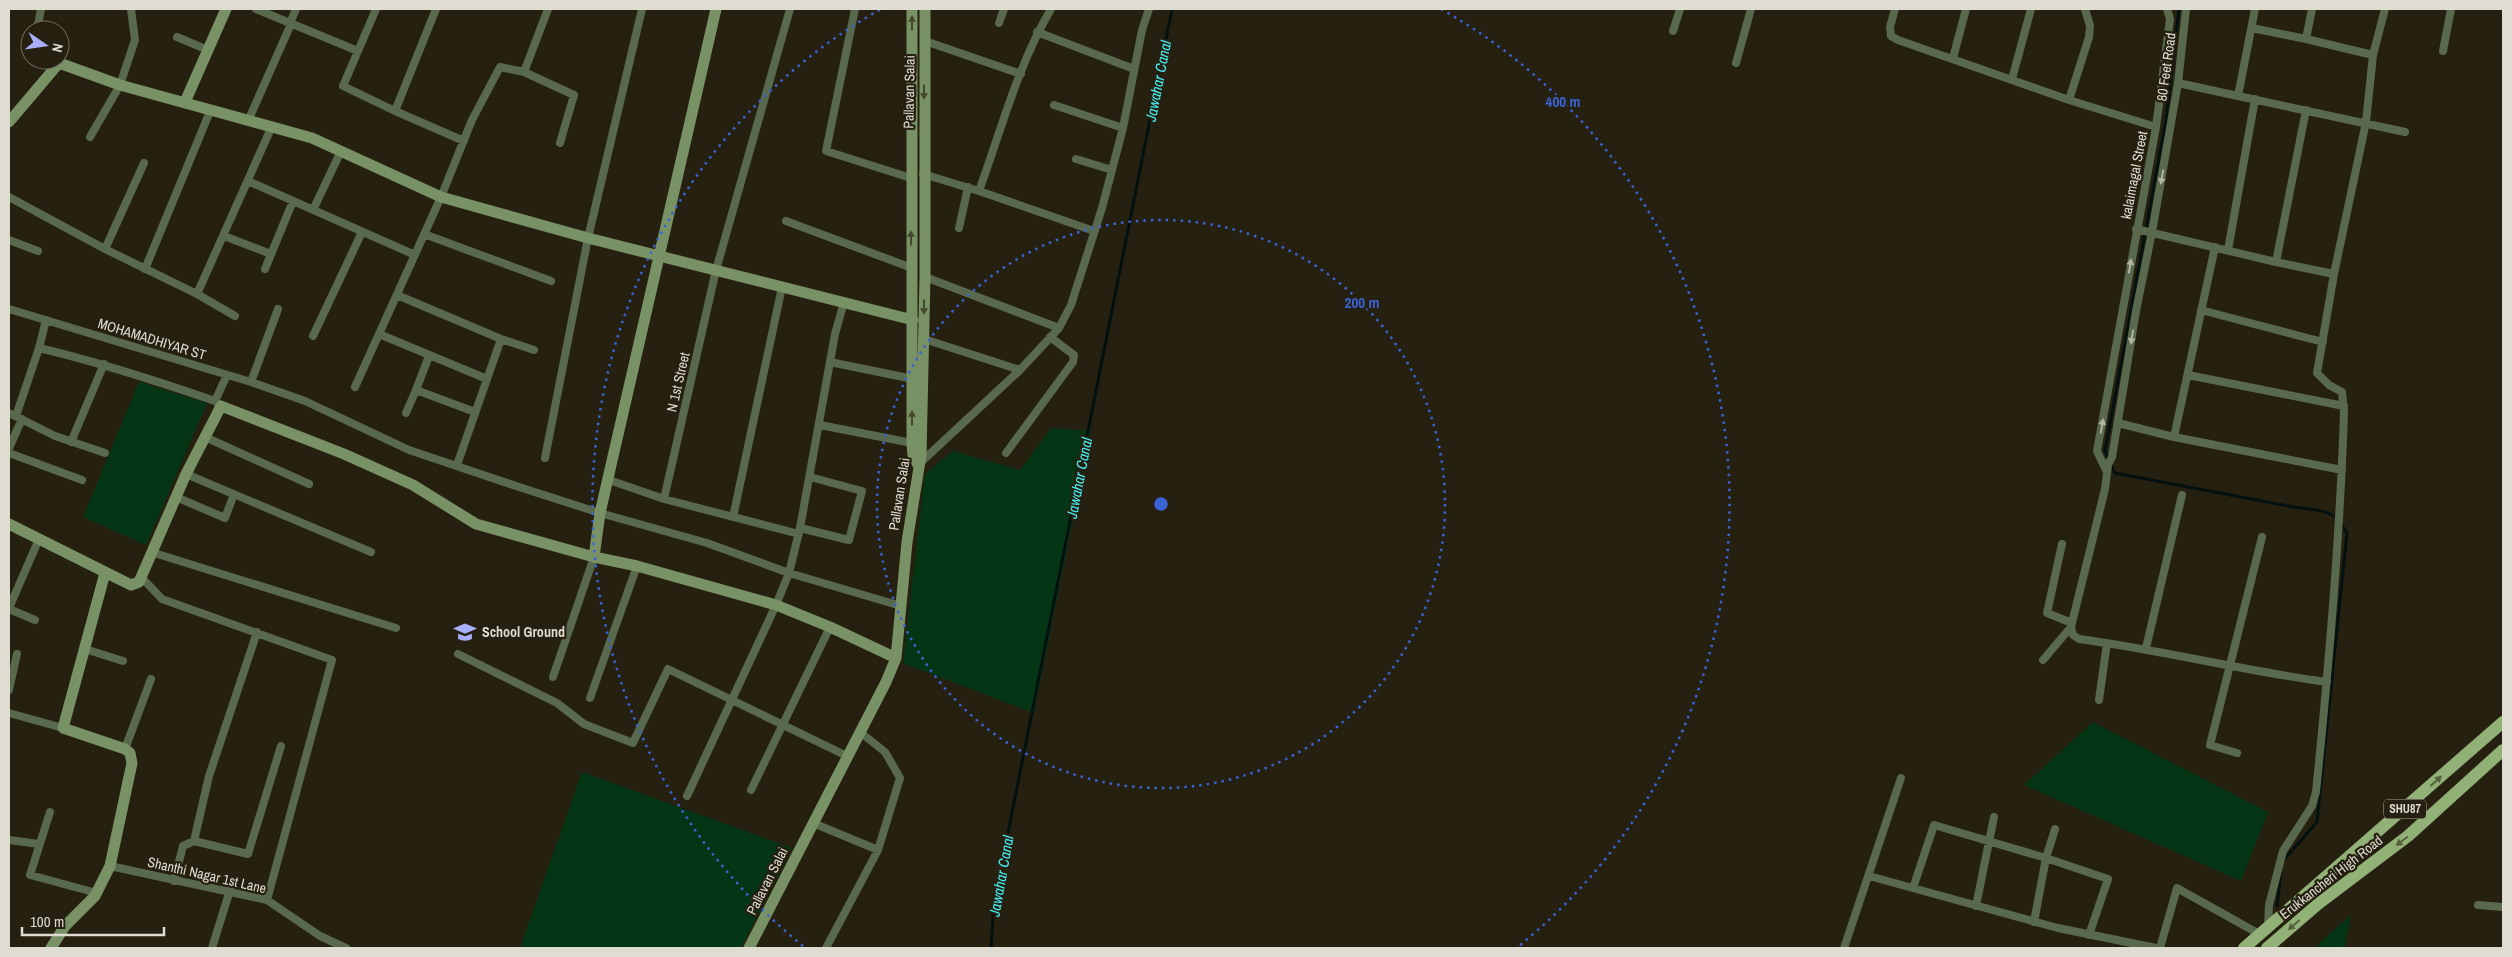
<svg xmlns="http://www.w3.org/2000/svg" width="2512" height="957" viewBox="0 0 2512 957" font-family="'Archivo Narrow',sans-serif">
<rect width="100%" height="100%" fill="#262010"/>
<path fill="#043515" d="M 139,382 L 207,403 L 146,545 L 83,517 Z
M 1051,428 L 1091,431 L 1034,713 L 903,663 L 925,474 L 953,451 L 1020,470 Z
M 2093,722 L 2268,812 L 2241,881 L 2024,785 Z
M 582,772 L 792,848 L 741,948 L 520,948 Z
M 2351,915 L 2344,948 L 2314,948 Z"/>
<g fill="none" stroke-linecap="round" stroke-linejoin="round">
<path stroke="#031111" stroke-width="3" d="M 2179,9 L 2166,120 L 2105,451 L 2115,473 C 2174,484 2234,496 2293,507 C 2306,509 2329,509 2337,519
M 2283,861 L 2317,822 L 2347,533 L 2341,524
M 2277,906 L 2281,872
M 991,948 L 994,903 L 1172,9"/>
<path stroke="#59694d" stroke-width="8" d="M 256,9 L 358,51 L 376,9
M 855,9 L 826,151 L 911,178
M 1895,9 L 1890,27 L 1891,36 L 1898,40 L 2069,100 L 2156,127
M 2312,9 L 2306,39 L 2373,55
M 290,23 L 296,9
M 999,23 L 1004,9
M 2252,28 L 2306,39
M 37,30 L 41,9
M 1673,31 L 1680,9
M 1037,32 L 1134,69
M 177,37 L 208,50
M 925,41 L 1021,74
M 358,51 L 343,86 L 395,111 L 436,9
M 2443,51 L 2451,9
M 1953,58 L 1966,9
M 40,60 L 52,69
M 1736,63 L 1751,9
M 524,72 L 574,95 L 560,143
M 2012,79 L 2031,9
M 2178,83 L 2238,96 L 2255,9
M 2238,96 L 2405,132
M 2069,100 L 2089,37 L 2090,26 L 2085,9
M 1054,105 L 1123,128
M 395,111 L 464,141
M 248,121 L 291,24
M 90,137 L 120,85 L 135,40 L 131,9
M 1076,159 L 1112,170
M 923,174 L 979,191 L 1094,231
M 248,181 L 415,255
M 979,191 C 1001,130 1018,65 1051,9
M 9,197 L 105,249 L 197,294
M 313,210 L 341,151
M 786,221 L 912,268
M 959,228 L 968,187
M 2136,229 L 2276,262 L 2334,274
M 424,234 L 551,281
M 224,236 L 271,254
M 9,240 L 38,251
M 105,249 L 144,163
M 2228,250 L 2255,99
M 2276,262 L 2306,110
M 145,269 L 211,109
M 265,269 L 293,201
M 925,277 L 1059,328
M 397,295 L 501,339 L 534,350
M 9,309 L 251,382 L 305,401 L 409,450 L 519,487 L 600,513 L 707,543 L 789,573 L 901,606
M 2201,310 L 2323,342
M 235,316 L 197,294 L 272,126
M 379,334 L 487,379
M 313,336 L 362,232
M 924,339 L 1020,370
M 39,348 C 99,362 157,381 215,401 L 221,406
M 429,356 L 416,390 L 475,412
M 830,362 L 913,379
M 2188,375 L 2344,406
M 251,382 L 278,309
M 355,387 L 441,197 L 472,120 L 500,67 L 524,72 L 548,9
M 215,401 L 227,375
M 9,413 L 55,436 L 105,453
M 406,413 L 416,390
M 16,416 L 39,348 L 46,320
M 2118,423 L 2174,437 L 2342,470
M 820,425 L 912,443
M 205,437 L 309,484
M 2174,437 L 2215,247
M 71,442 L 104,364
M 9,448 L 22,419
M 9,453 L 82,480
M 1006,453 L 1073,362 L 1074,355 L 1050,337
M 545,458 L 588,238 L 642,9
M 919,464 L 1020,370 L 1059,328 L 1071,305 L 1102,208 L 1123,128 L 1142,30 L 1149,9
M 457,465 L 501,339
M 2107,472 L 2097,451 L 2156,127 L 2170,19 L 2167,9
M 186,474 L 371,552
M 609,480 L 664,499 L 799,534
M 176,497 L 225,518 L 234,494
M 664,499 L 716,270 L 790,9
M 733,517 L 782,287
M 800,528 L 849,540 L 862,491 L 810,477
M 2062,544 L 2047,613 L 2072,623
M 151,552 L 396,628
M 142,578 L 162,599 L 332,660 L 267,900
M 9,608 L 39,539
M 9,609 L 35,620
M 2071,627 L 2073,635 L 2079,639 C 2162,650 2244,671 2327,682
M 2146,648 L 2182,495
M 85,649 L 123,661
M 458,654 L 557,703 L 584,724 L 633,743 L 668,669 L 847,756
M 2043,660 L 2071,627 L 2105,489 L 2108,465 L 2112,457 L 2136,311 L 2152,232 L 2178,83 L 2186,9
M 553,677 L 594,557
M 9,690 L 17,654
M 590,698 L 637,566
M 2099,700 L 2107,643
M 9,713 L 63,728
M 125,749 L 151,679
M 2237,753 L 2210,745 L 2262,537
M 751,790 L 830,627
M 687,796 L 776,605 L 789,573 L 800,528 L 835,334 L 844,302
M 50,812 L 30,875 L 97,893
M 813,823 L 878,850
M 9,840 L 39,844
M 194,841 L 209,776 L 257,632
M 110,866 L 267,900 L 320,936 L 346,948
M 1869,876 L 2058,928 L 2156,948
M 174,881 L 183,846 L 194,841 L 248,854 L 281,746
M 1913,888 L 1934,825 L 2046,858 L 2108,879 L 2089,935
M 2478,905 L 2503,907
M 1976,906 L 1994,817
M 2034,922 L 2046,858 L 2055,829
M 2268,928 L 2269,905 L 2283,851 L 2312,806 L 2316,792 C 2329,665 2340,539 2344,412 L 2342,392 L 2329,385 L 2317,373 L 2334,274 L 2366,122 L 2373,55 L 2385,9
M 212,948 L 230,890
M 826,948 L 878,850 L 900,778 L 885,752 L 860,732
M 1844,948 L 1901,778
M 2160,948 L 2177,888 L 2261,935"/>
<path stroke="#799265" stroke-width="11" d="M 912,9 L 912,443 L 913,455 L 918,465
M 185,102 L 226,9
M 9,122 L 59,63 L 120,85 L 312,138 L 441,197 L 588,238 L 913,320
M 9,524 L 131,585 L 139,582 L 186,474 L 221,406 L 344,454 L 413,485 L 476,524 L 594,557 L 637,566 L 776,605 L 830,627 L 896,658
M 594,557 L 600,513 L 716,9
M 51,948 L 65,926 L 95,896 L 110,866 L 132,763 L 130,753 L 125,749 L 63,728 L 105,573
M 749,948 L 886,682 L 896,658 L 907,542 L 921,455 L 925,277 L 925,9"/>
<path stroke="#91b177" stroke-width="12" d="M 2244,948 L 2503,722
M 2267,948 L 2318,904 L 2408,836 L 2503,750"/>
</g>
<defs><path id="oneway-solid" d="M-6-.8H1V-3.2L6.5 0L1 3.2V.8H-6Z" transform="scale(1.25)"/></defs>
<g fill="#43482e">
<use href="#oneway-solid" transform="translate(912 23) rotate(-90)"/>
<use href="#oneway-solid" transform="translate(924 92) rotate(91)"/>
<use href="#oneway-solid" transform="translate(911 238) rotate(-91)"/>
<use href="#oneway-solid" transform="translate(924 307) rotate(91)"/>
<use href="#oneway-solid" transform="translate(912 418) rotate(-90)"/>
</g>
<g fill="#b0b4a3">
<use href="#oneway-solid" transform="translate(2162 177) rotate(100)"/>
<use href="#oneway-solid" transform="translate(2130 266) rotate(-81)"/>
<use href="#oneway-solid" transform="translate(2132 337) rotate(99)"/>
<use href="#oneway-solid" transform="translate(2102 426) rotate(-80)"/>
</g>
<g fill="#56613e">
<use href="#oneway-solid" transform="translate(2436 781) rotate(-42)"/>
<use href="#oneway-solid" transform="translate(2402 841) rotate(143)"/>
<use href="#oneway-solid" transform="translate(2294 925) rotate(139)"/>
</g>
<g fill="none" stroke="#3a63d7" stroke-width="2.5" stroke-dasharray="2.5 5">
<circle cx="1161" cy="504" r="284"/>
<path d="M803 946A569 569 0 0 1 881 9M1441 9A569 569 0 0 1 1519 946"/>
</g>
<defs>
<g id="school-bare" transform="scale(1.725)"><path d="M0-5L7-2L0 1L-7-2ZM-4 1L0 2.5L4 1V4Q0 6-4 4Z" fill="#a8b0fc" stroke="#262010" stroke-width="2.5" paint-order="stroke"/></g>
</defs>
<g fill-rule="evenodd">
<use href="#school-bare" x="465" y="632"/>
</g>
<g text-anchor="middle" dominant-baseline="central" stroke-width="4.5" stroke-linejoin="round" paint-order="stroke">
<rect fill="#262010" stroke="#a8a497" stroke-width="1" x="2384" y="799.5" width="42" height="19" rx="4"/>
<g font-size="12" font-weight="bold" fill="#dfdcd1">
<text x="2405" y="809">SHU87</text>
</g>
<g font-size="14" fill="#dfdcd1" stroke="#262010">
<text transform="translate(2166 67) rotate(-82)">80 Feet Road</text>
<text transform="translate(909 92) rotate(-89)">Pallavan Salai</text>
<text transform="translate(2134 175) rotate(-79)">kalaimagal Street</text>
<text transform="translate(152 339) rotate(17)">MOHAMADHIYAR ST</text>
<text transform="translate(678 382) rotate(-77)">N 1st Street</text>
<text transform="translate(899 494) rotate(-81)">Pallavan Salai</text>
<text transform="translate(207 875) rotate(13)">Shanthi Nagar 1st Lane</text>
<text transform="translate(2331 877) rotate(-38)">Erukkancheri High Road</text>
<text transform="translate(767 881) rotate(-63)">Pallavan Salai</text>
</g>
<g font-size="14" font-weight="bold" fill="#dfdcd1" stroke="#262010" text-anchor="start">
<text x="482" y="632">School Ground</text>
</g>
<g font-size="15" font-style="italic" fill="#46f1f7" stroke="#262010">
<text transform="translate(1158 81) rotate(-79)">Jawahar Canal</text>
<text transform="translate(1079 478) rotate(-79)">Jawahar Canal</text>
<text transform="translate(1001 876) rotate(-80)">Jawahar Canal</text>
</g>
</g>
<circle cx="1161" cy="504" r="8" fill="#3a63d7" stroke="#262010" stroke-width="2.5"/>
<g font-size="15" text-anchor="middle" font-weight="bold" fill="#3a63d7" stroke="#262010" stroke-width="4.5" stroke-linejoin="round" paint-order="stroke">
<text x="1563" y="107">400 m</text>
<text x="1362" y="308">200 m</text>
</g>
<rect width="2512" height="957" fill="none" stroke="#dfdcd1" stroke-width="20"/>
<g transform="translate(45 45) rotate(103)"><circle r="24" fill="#262010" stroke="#706b5d"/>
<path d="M0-4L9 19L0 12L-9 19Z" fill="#a8b0fc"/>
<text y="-8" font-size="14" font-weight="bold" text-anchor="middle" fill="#dfdcd1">N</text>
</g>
<path d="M22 927v8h142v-8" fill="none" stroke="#dfdcd1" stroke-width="2.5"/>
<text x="30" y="927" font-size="15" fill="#dfdcd1" stroke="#262010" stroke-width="4" paint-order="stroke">100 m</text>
</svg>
